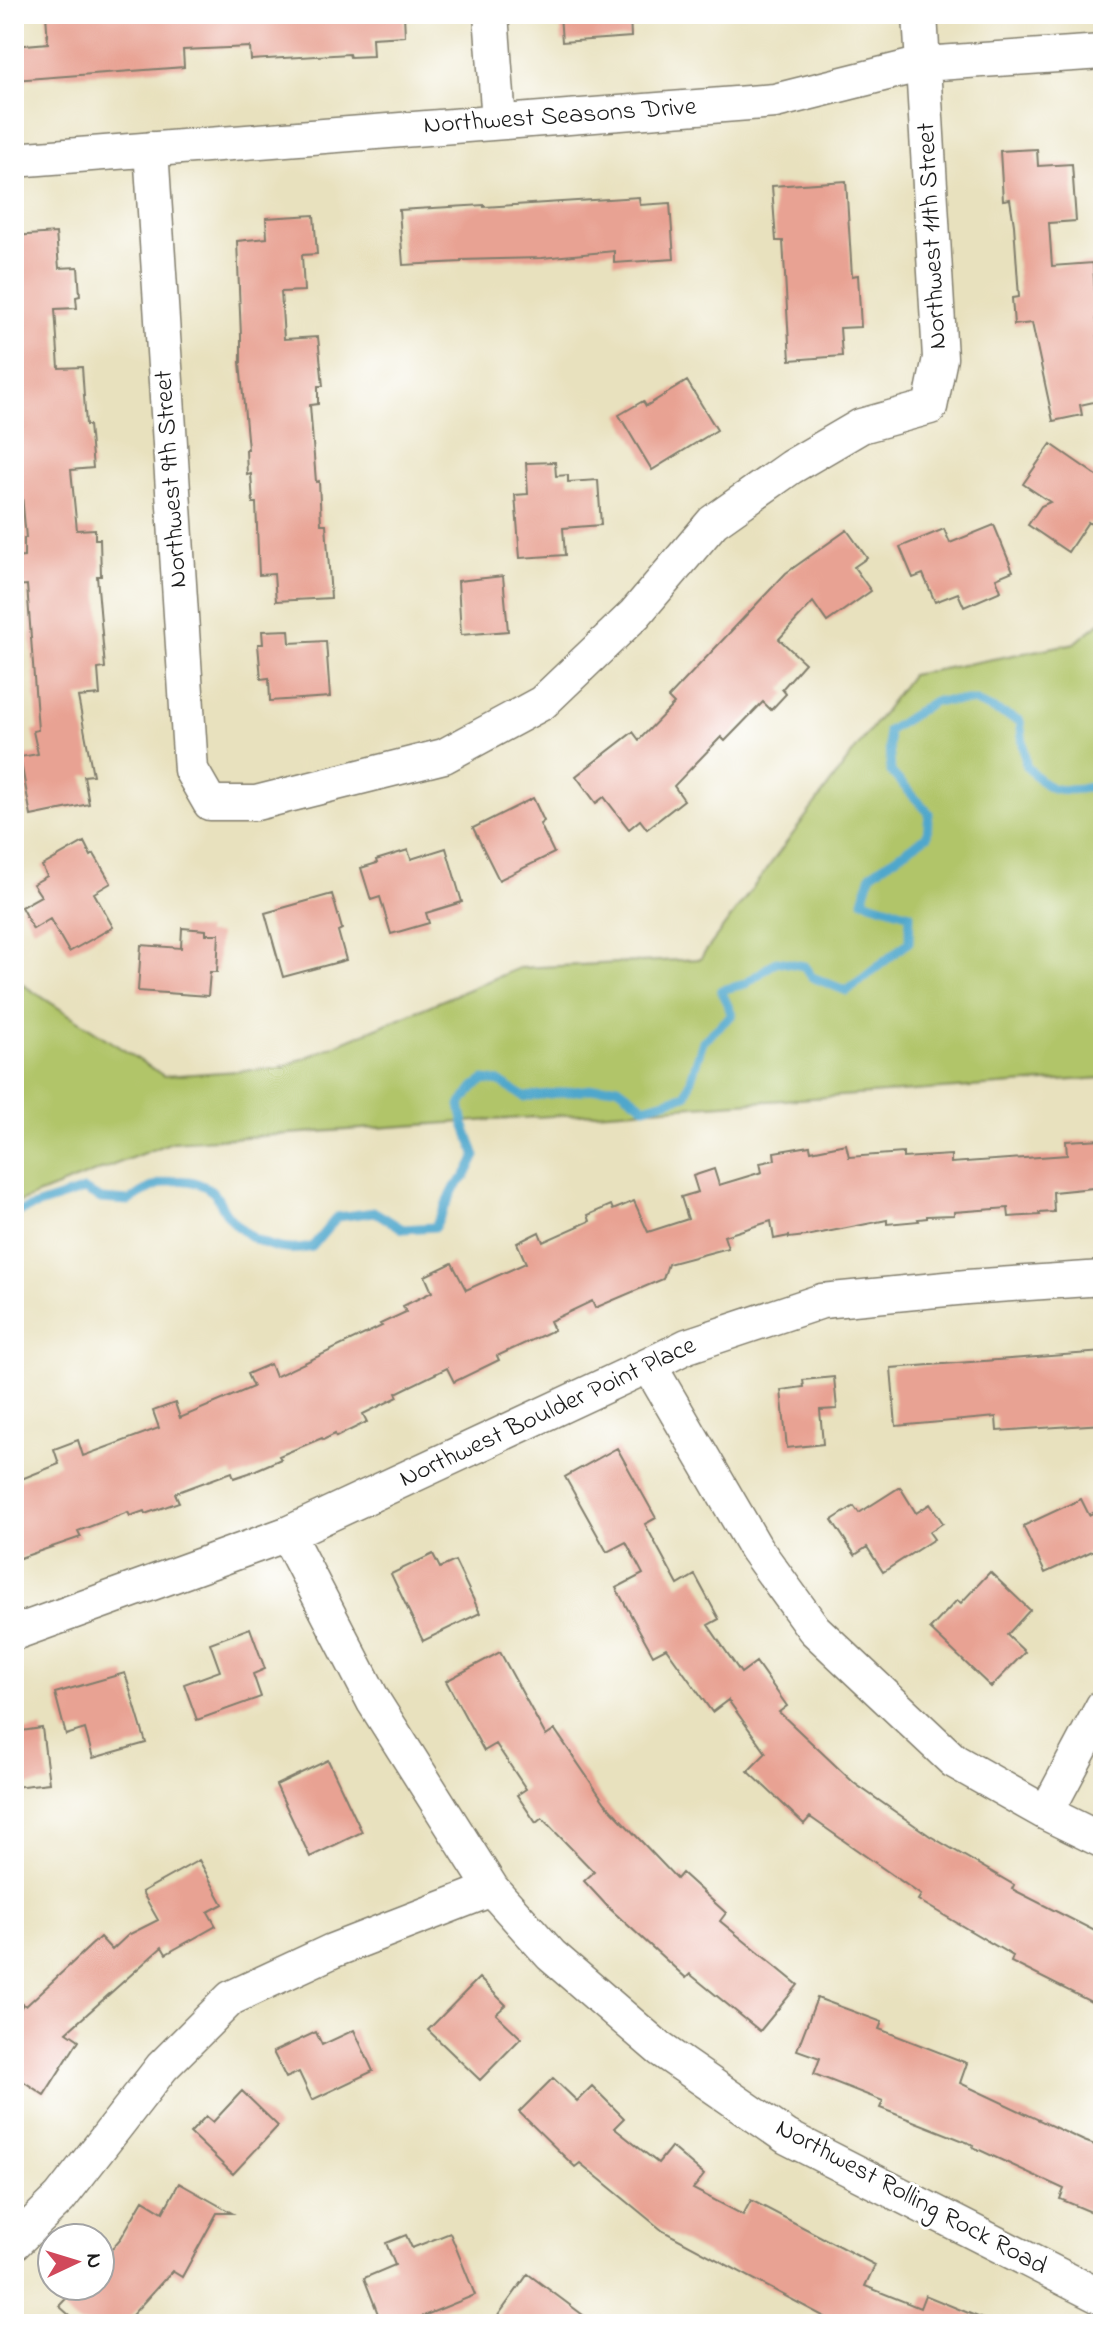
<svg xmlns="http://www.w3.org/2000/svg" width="1117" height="2338" viewBox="0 0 1117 2338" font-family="'Indie Flower',sans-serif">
<rect width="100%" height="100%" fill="#fff"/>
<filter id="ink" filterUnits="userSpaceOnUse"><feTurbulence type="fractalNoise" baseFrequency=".0125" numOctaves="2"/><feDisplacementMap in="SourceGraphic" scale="16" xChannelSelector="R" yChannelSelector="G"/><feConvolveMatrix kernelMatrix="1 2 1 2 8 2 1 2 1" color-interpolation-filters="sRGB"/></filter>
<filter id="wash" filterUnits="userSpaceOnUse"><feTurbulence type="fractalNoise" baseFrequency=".006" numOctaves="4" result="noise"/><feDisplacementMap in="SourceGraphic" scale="32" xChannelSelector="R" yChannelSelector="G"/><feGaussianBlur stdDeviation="1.8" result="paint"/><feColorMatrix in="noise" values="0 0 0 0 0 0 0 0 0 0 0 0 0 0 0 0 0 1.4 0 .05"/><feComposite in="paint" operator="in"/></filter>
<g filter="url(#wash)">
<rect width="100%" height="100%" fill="#e8e1be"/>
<path fill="#b1c569" stroke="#667042" stroke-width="2" d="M 1103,620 L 1103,1078 L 172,1142 L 14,1204 L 14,979 L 164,1076 L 281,1068 L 519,968 L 700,959 L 911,675 L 1075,643 Z"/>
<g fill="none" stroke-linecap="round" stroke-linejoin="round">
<path stroke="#4fa7cc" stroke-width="9" d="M 14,1213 L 84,1190 L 101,1199 L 129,1201 C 153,1183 187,1170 213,1192 C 219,1198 221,1206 226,1213 C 247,1241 278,1255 312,1247 L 337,1217 L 375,1212 L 403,1229 L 435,1227 L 455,1187 L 465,1177 L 476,1156 L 464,1124 L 460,1105 L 474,1087 L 484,1080 L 500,1082 L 524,1097 L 617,1086 L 645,1107 L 686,1095 L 703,1041 L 732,1015 L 721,990 L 745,984 L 777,961 L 804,966 L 812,977 L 847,991 L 909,942 L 910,914 L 863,900 L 871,874 L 927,836 L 929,813 L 891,772 L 888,731 L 934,701 L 973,701 L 1020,721 L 1026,766 C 1033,773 1043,785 1052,788 C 1066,792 1087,789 1100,784 L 1103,772"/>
</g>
<g id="blocks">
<path fill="#e8a293" d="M 46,14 L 404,14 L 405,36 L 372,38 L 373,56 L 350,57 L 349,54 L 251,60 L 250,47 L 183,50 L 184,67 L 14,80 L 14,46 L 48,43 Z
M 560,14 L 630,14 L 631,37 L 562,42 Z
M 1037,149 L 1038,166 L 1072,164 L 1076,221 L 1049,223 L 1052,266 L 1093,263 L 1098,339 L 1103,338 L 1103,400 L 1080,405 L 1082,415 L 1053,421 L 1032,323 L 1014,325 L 1012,298 L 1019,297 L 1014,225 L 1010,199 L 1003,200 L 1000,151 Z
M 846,181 L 852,276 L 858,275 L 861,327 L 840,328 L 842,356 L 790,360 L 783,241 L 776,241 L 772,186 Z
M 639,197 L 640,205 L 670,203 L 674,259 L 614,263 L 614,251 L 542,258 L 461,260 L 461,262 L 403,265 L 399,210 L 484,205 L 484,207 Z
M 314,215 L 317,254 L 302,255 L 304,291 L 281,292 L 284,339 L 318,337 L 323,386 L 318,386 L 318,404 L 310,405 L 316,482 L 319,481 L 321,524 L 326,524 L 331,598 L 276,601 L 274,574 L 259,575 L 256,503 L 253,503 L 251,474 L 247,475 L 246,449 L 248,449 L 240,362 L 241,362 L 241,336 L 237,241 L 267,238 L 266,218 Z
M 56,233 L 59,268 L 78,267 L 80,296 L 76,297 L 77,308 L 55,309 L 59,368 L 82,367 L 86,425 L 89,425 L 93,468 L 71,470 L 77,530 L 95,529 L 95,539 L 100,539 L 101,576 L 97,576 L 105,668 L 98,669 L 100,695 L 78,697 L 93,775 L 84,776 L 89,804 L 31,816 L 20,757 L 38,754 L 33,731 L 38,730 L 27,585 L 14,586 L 14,558 L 24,557 L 24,538 L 26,538 L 14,410 L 14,236 Z
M 687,381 L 717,430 L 652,470 L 619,415 L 643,401 L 646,406 Z
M 1051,444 L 1103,480 L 1103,532 L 1088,522 L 1068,552 L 1028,525 L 1041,506 L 1050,502 L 1023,484 Z
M 555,462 L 556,476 L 568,475 L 568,482 L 598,480 L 601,525 L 563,528 L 565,555 L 520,558 L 515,495 L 528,494 L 526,463 Z
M 994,525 L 1013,571 L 996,578 L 1001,591 L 964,607 L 958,593 L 935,602 L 923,574 L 913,578 L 900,547 L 944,529 L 950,543 Z
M 847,530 L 867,558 L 854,567 L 871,591 L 827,622 L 813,602 L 779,639 L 805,663 L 782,689 L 786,694 L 771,710 L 763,702 L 725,741 L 721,737 L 674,786 L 684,800 L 647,829 L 640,820 L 629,829 L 604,797 L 596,803 L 576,776 L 633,732 L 639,740 L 674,704 L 668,698 L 786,573 Z
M 503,576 L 508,631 L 461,635 L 458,581 Z
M 289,630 L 290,643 L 326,641 L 330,697 L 270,701 L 269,678 L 261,679 L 258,644 L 263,644 L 262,631 Z
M 533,798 L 544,821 L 540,824 L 554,853 L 499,880 L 473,828 Z
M 84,842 L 91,856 L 94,854 L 111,883 L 94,893 L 113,927 L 69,952 L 50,919 L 33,929 L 21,907 L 41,896 L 33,884 L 47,876 L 42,866 Z
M 446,848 L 462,902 L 426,913 L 429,923 L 391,934 L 380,897 L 371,900 L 361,868 L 377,863 L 376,860 L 408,850 L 411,859 Z
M 332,894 L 342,929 L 338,931 L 346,960 L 283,977 L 265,913 Z
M 182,928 L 206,930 L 206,934 L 219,934 L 217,972 L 210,972 L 208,996 L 138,991 L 141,945 L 181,948 Z
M 1103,1139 L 1103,1187 L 1053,1192 L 1054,1212 L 1039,1213 L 1040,1215 L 1009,1217 L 1008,1208 L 954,1212 L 954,1215 L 927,1216 L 927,1218 L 918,1219 L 919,1221 L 887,1224 L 887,1220 L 806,1236 L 789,1238 L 789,1236 L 774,1239 L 771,1221 L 724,1236 L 728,1248 L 668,1264 L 663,1279 L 595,1308 L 592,1301 L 550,1321 L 554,1330 L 497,1356 L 499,1360 L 454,1382 L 447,1368 L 396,1393 L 398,1397 L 363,1414 L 367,1422 L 336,1437 L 335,1434 L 323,1440 L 322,1438 L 279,1456 L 281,1459 L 249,1473 L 234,1478 L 232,1472 L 175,1493 L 179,1502 L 145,1514 L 144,1511 L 130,1516 L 128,1512 L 78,1531 L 81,1537 L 14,1560 L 14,1482 L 59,1464 L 54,1449 L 78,1440 L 83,1456 L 159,1428 L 153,1411 L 175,1403 L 180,1418 L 253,1387 L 247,1374 L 270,1364 L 275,1377 L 382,1326 L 380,1324 L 406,1312 L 403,1306 L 432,1292 L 425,1276 L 452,1263 L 466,1290 L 526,1263 L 517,1243 L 539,1232 L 543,1242 L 590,1221 L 588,1215 L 611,1205 L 613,1210 L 634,1201 L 648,1232 L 688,1219 L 681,1197 L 698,1192 L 693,1176 L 714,1169 L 719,1185 L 762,1172 L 760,1163 L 775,1160 L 774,1152 L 810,1146 L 811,1151 L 846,1144 L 849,1157 L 903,1153 L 903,1158 L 951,1155 L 951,1163 L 1067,1155 L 1066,1141 Z
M 1103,1352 L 1103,1424 L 997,1431 L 996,1417 L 896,1426 L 891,1368 Z
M 834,1377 L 837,1409 L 820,1410 L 823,1444 L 787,1448 L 781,1390 L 804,1387 L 803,1380 Z
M 617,1448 L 656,1518 L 645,1524 L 678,1585 L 695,1575 L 719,1619 L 708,1625 L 741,1673 L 756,1662 L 787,1706 L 779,1712 L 854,1783 L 930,1836 L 1014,1885 L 1012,1889 L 1103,1935 L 1103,2008 L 1011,1962 L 1013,1956 L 918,1900 L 921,1895 L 810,1817 L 804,1824 L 748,1771 L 766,1753 L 728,1700 L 712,1712 L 666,1648 L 653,1655 L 616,1588 L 643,1574 L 626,1542 L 607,1552 L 565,1477 Z
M 900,1487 L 916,1513 L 930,1504 L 943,1523 L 929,1532 L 934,1539 L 883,1572 L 867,1547 L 855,1555 L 832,1520 L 854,1506 L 859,1513 Z
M 1081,1499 L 1089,1515 L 1103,1508 L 1103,1546 L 1045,1573 L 1023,1526 Z
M 433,1554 L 440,1568 L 455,1561 L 480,1613 L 423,1641 L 391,1574 Z
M 990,1572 L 1030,1610 L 1007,1635 L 1025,1652 L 991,1687 L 930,1629 L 957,1600 L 961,1603 Z
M 250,1628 L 265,1669 L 253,1674 L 261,1697 L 197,1720 L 184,1684 L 220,1671 L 210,1643 Z
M 500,1652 L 546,1736 L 555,1730 L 605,1803 L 677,1879 L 682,1873 L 726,1913 L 720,1921 L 798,1985 L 760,2031 L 690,1974 L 686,1978 L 608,1907 L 584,1881 L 594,1872 L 542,1818 L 536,1823 L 517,1795 L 526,1789 L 496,1744 L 484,1751 L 446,1681 Z
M 125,1673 L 146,1743 L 93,1758 L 85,1729 L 66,1735 L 55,1693 Z
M 42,1728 L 49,1783 L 14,1787 L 14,1732 Z
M 328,1760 L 362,1832 L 310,1857 L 276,1785 Z
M 199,1860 L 223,1904 L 208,1912 L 216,1926 L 166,1954 L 162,1947 L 67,2032 L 79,2040 L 44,2095 L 14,2075 L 14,2019 L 23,2004 L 26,2006 L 100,1937 L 112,1950 L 128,1935 L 158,1920 L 142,1892 Z
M 479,1978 L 506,2005 L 496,2014 L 521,2038 L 480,2080 L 428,2030 Z
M 817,1998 L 882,2022 L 879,2029 L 967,2063 L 960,2083 L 1084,2141 L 1103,2148 L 1103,2217 L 1060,2199 L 1064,2189 L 973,2147 L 974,2145 L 880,2108 L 883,2101 L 814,2074 L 820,2058 L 797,2050 Z
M 354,2030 L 373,2071 L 312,2100 L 299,2072 L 286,2078 L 273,2052 L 316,2032 L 322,2045 Z
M 553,2078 L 577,2101 L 592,2086 L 624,2118 L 614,2128 L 658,2163 L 671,2147 L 704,2175 L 693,2189 L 743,2215 L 751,2200 L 875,2265 L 865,2286 L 920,2308 L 925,2295 L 995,2324 L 838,2324 L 663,2231 L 580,2163 L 575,2167 L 519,2112 Z
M 242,2091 L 278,2126 L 233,2174 L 190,2133 L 206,2116 L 213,2122 Z
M 179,2183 L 232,2213 L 217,2213 L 182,2277 L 172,2271 L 124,2324 L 79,2324 L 59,2306 L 78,2286 L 100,2286 L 100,2262 L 121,2238 L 143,2200 L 163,2212 Z
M 450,2233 L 475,2295 L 404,2324 L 382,2324 L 364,2278 L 395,2265 L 386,2243 L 406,2235 L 412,2248 Z
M 528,2274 L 559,2297 L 595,2324 L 492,2324 Z"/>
</g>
</g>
<g filter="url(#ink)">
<use href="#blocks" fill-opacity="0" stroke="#827e6d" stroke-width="2"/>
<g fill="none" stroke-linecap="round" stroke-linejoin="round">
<g stroke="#827e6d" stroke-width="37">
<path id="minor" d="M 491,14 L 499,122
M 151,149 L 191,770 L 210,803 L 256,803 L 444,756 L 542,703 L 635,614 L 713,522 L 791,467 L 861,426 L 930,407 L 940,358 L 920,14
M 14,160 L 775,101 L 923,64 L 1103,52
M 649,1365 L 756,1549 L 814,1629 L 954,1761 L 1046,1813 L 1103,1841
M 287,1534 L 374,1702 L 492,1889 L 551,1955 L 660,2049 L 787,2137 L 1103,2298
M 14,1633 L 287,1534 L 649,1365 L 687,1346 L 822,1301 L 967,1287 L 1103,1278
M 1046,1813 L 1103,1706
M 14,2243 L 60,2198 L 162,2067 L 231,1998 L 332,1951 L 492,1889"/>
</g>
<use href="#minor" stroke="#fff" stroke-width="34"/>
</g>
</g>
<g text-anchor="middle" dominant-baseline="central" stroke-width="6" stroke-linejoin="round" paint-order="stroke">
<g font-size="26" fill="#1c1c1c" stroke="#fff">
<text transform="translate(560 117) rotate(-4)">Northwest Seasons Drive</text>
<text transform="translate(933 236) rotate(-93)">Northwest 11th Street</text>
<text transform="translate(172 479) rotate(-94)">Northwest 9th Street</text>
<text transform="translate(548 1413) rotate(-25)">Northwest Boulder Point Place</text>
<text transform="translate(911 2198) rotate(28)">Northwest Rolling Rock Road</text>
</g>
</g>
<rect width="1117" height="2338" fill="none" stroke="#fff" stroke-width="48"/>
<g transform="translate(76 2262) rotate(86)"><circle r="38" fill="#ffffff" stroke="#a4a4a4" stroke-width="2"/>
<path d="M0-6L14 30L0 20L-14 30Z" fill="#d1495b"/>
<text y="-12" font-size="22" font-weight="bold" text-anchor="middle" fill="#1c1c1c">N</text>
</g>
</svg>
